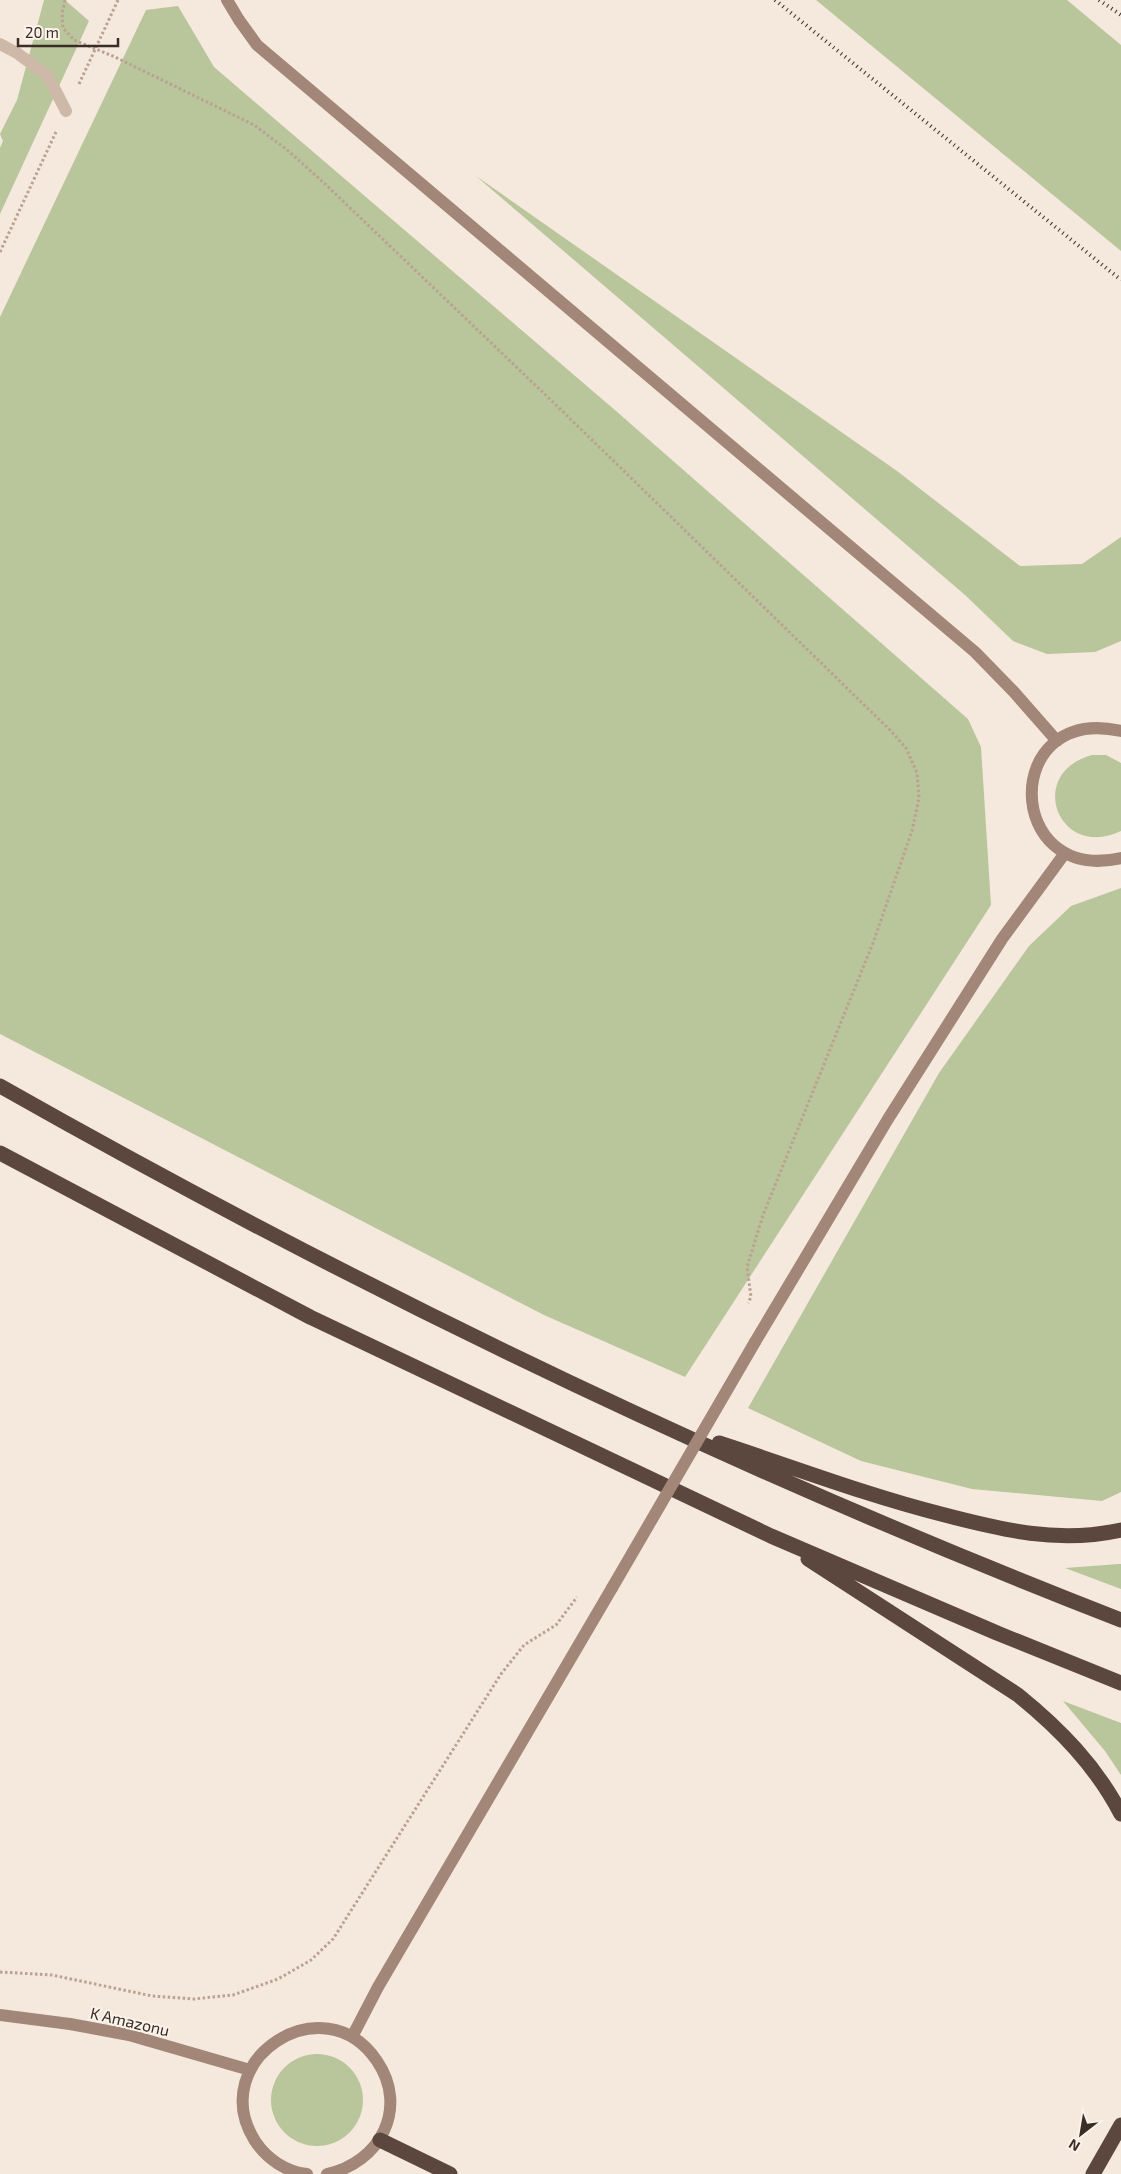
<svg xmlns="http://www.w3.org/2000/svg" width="1121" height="2174" viewBox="0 0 1121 2174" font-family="'Exo 2',sans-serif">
<rect width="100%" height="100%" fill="#f5e9dd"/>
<path fill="#b9c59b" d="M 44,0 L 65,0 L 89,21 L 0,214 L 0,148 L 3,141 L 0,134 L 17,100 Z
M 816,0 L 1067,0 L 1121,45 L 1121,251 Z
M 178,6 L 214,67 L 616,411 L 968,719 L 981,747 L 991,905 L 685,1377 L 544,1315 L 0,1034 L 0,317 L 146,10 Z
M 476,176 L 897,471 L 1020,566 L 1082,564 L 1121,537 L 1121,641 L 1095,652 L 1047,654 L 1013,641 L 965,595 Z
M 1092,755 L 1106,755 L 1121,763 L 1121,831 C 1058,861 1025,773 1092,755 Z
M 1121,888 L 1121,1492 L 1102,1501 L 972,1489 L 861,1461 L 748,1408 L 939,1073 L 1029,946 L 1071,906 Z
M 1121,1564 L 1121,1589 L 1065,1568 L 1119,1564 Z
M 1063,1701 L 1121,1723 L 1121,1775 L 1105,1751 Z
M271 2100a46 46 0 1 1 92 0a46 46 0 1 1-92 0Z"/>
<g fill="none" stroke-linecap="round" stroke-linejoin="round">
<path stroke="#baa191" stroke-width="3" stroke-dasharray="2.5 2.5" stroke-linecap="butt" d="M 65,0 L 62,14 L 63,28 L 74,40 L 115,57 L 254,125 L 286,149 L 323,182 L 555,404 L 890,730 L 906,748 L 917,773 L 919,798 L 912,831 L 873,943 L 763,1215 L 747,1267 L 751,1297 L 748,1303
M 79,84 L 118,0
M 0,252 L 56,132
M 0,1972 L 52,1975 L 152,1996 L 194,1999 L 233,1995 L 278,1979 L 311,1960 L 333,1939 L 501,1674 L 524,1645 L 556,1625 L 577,1597"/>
<path stroke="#ceb8a7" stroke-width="12" d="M 0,44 L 17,53 L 48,76 L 66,111"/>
<path stroke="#a28678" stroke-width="12" d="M 227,0 L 239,20 L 257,45 L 975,652 L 1014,692 L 1057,741
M 1121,731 C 1000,704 1004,885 1121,858
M 755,1342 L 888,1119 L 1002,939 L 1065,853
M 0,2015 L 70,2024 L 129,2035 L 250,2070
M 352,2037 L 378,1987 L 612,1588
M 307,2174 C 286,2172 267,2159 255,2141 C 204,2060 324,1982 377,2061 C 409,2108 380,2163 327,2174"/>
<path stroke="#5c473f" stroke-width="15" d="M 0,1086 C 360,1290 735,1470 1121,1620
M 0,1153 L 310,1317 L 771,1536 L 997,1633 L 1121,1683
M 719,1443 C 793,1467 866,1495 941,1514 C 1002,1530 1058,1544 1121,1530
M 808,1559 L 1018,1695 C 1060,1729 1096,1766 1121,1814
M 380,2140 L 450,2174
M 1093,2174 L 1121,2125"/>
<path stroke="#3a2d28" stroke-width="4" stroke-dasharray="1 4" stroke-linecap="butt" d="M 775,0 L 1121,280
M 1099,0 L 1121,15"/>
<path stroke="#a28678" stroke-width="12" d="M 612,1588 L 755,1342"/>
</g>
<g text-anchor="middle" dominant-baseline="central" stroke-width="4" stroke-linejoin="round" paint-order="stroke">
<g font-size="16" fill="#3a2d28" stroke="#fbf3ea">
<text transform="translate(130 2021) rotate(13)">K Amazonu</text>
</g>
</g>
<g transform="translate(1081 2134) rotate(211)" stroke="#fbf3ea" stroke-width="4" paint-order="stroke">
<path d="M0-4L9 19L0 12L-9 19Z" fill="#3a2d28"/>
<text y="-8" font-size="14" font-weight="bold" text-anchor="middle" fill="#3a2d28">N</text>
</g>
<path d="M18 38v8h100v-8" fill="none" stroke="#3a2d28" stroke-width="2.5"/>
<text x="25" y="38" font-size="15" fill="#3a2d28" stroke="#fbf3ea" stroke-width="4" paint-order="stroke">20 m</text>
</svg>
